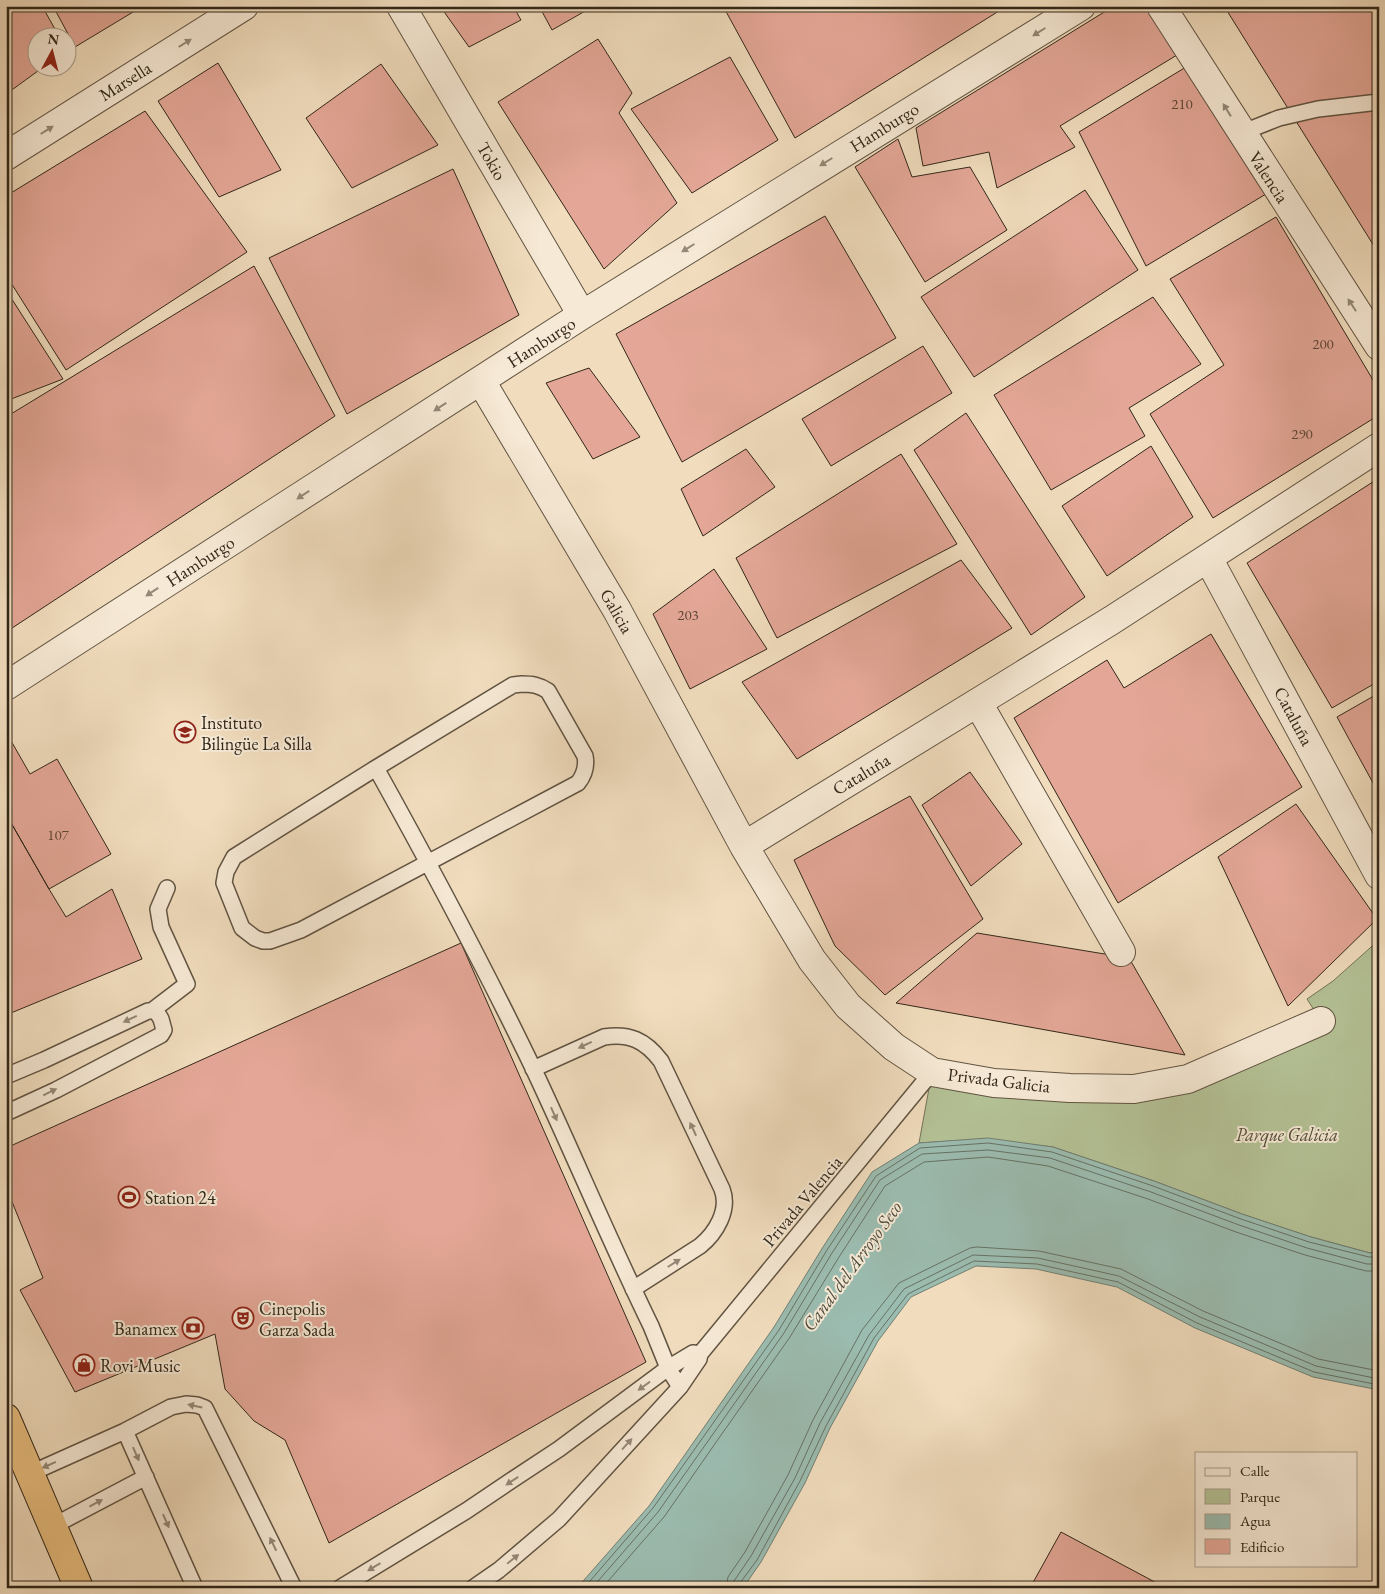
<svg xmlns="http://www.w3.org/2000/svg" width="1385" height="1594" viewBox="0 0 1385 1594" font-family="'EB Garamond',serif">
<rect width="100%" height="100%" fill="#f1ddbe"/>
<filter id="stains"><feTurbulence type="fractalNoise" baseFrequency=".004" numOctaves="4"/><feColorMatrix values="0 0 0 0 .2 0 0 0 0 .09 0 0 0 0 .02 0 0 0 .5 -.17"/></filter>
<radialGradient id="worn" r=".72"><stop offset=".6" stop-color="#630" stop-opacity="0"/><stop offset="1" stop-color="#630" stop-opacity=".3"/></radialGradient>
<path fill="#b4c296" stroke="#727458" d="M 1379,940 L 1379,1252 L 1370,1253 L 1311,1237 L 1242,1214 L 1154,1181 L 1053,1147 L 984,1139 L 919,1143 L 932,1072 L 1134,1089 L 1321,1021 L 1307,999 L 1333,981 Z"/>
<path fill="#9bbcb0" stroke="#718074" d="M 988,1138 L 1053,1147 L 1154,1181 L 1242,1214 L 1311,1237 L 1370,1253 L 1379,1252 L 1379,1390 L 1313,1377 L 1195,1328 L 1117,1287 L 1036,1269 L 976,1266 L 911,1297 L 878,1341 L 830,1428 L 805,1483 L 761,1562 L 743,1588 L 577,1588 L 649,1506 L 774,1327 L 823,1247 L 872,1172 L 919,1143 Z"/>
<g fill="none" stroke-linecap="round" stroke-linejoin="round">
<path stroke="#667264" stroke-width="1" d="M 584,1588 L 653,1508 L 779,1330 L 827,1250 L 876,1176 L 920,1148 L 988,1143 L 1052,1152 L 1153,1186 L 1241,1219 L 1309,1242 L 1369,1257 L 1379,1257
M 592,1588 L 658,1512 L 713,1434 L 784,1333 L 832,1253 L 880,1180 L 922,1154 L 988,1150 L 1050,1158 L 1151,1192 L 1239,1225 L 1307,1248 L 1367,1264 L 1379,1264
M 602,1588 L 664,1517 L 719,1438 L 790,1337 L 839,1257 L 885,1186 L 924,1162 L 988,1157 L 1048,1166 L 1148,1199 L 1236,1232 L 1305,1255 L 1366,1271 L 1379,1271
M 726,1588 L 728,1577 L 745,1552 L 788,1475 L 813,1420 L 862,1330 L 899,1283 L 970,1248 L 977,1247 L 1039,1251 L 1121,1269 L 1203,1311 L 1318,1359 L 1379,1371
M 733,1588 L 734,1581 L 751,1556 L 795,1478 L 820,1423 L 869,1335 L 904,1289 L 973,1255 L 1038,1258 L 1119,1276 L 1200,1317 L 1316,1366 L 1379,1379
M 739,1588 L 740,1583 L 757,1560 L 800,1481 L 826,1426 L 874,1338 L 908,1294 L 974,1261 L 1037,1264 L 1118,1282 L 1197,1323 L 1314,1372 L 1379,1385"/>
</g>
<path fill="#e4a797" stroke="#312719" d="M 6,6 L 42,6 L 60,38 L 38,38 L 38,68 L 42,68 L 9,92 L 6,87 Z
M 53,6 L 143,6 L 75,47 Z
M 440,6 L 513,6 L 521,20 L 469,47 Z
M 539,6 L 594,6 L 552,30 Z
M 723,6 L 1007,6 L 795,138 Z
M 1114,6 L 1147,6 L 1177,55 L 1060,126 L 1075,147 L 997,188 L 989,152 L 923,166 L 916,128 Z
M 1224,6 L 1379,6 L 1379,254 Z
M 598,39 L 632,93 L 619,113 L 677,203 L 604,269 L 498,102 Z
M 730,57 L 778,140 L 692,193 L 631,109 Z
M 218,63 L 281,170 L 219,197 L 158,101 Z
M 381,64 L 438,145 L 352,188 L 306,118 Z
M 1186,67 L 1266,194 L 1146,266 L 1079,132 Z
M 145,111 L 247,252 L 66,370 L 6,275 L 6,196 Z
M 898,139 L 912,177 L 970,167 L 1007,230 L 925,282 L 855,167 Z
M 453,169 L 519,315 L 347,414 L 269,258 Z
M 1085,190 L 1138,270 L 974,377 L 921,297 Z
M 825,216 L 896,338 L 682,462 L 616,334 Z
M 1276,217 L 1379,390 L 1379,415 L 1213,518 L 1150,414 L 1224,365 L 1170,279 Z
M 254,266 L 335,416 L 6,632 L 6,417 Z
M 6,290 L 63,379 L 6,401 Z
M 1153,297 L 1201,364 L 1129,408 L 1145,436 L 1051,490 L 994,395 Z
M 923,346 L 952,393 L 831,466 L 802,419 Z
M 589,368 L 640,437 L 593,459 L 546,383 Z
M 966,413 L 1085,597 L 1031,635 L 914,450 Z
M 1151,446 L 1193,517 L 1107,576 L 1062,506 Z
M 746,449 L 775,487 L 703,536 L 681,489 Z
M 901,454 L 957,544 L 777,638 L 736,558 Z
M 1379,478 L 1379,681 L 1332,708 L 1247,563 Z
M 961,560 L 1012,628 L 797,759 L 742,682 Z
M 714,569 L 767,649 L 690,689 L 653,614 Z
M 1211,634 L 1302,787 L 1118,903 L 1014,718 L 1107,660 L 1124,688 Z
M 1379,693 L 1379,794 L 1337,717 Z
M 10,739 L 30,774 L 57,759 L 111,854 L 49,889 L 6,814 L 6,742 Z
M 970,772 L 1022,844 L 971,886 L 922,805 Z
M 910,796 L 983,919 L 885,995 L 835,946 L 794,860 Z
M 1296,804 L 1377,919 L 1288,1006 L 1218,857 Z
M 6,814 L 49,889 L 66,917 L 112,889 L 142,959 L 6,1015 Z
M 977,933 L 1129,958 L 1185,1055 L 896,1003 Z
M 461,943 L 646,1362 L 329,1543 L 285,1440 L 254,1421 L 225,1389 L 215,1334 L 75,1392 L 20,1290 L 43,1278 L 6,1187 L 6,1148 Z
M 1061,1532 L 1166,1588 L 1030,1588 Z"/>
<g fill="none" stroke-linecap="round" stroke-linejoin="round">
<g stroke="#615442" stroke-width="18">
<path id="lane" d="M 1241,133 L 1279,118 L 1318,109 L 1379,102
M 522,684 C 532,684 539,685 548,691 L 585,756 C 587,766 585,774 578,783 L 301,930 L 270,941 L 263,941 L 255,938 L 242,928 L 224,883 L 226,872 L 234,857 L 376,768 L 513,685 Z
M 376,768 C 431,867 485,968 534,1070 C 574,1155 610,1242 651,1326 L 668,1368 L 680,1387
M 153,1010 L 187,984 L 161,927 L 158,909 L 167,888
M 533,1069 L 604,1037 C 629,1033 645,1040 661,1061 L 722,1189 C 730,1210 716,1233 700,1246 L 633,1289
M 6,1076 L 44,1060 L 148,1011 L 156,1011 L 161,1019 L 164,1030 L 161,1035 L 56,1090 L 6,1113
M 125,1431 L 195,1588
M 29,1474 L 125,1431 L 171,1407 L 186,1404 L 197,1405 L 205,1408 L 294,1588
M 53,1526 L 146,1477
M 340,1588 L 466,1511 L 512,1480 L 559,1449 L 668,1368 L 693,1353 L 700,1354
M 473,1588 L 499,1570 L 559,1519 L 680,1387 L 699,1359 L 700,1354 L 932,1072"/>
</g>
<g stroke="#615442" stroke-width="30">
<path id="street" d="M 401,6 L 582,315
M 1161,6 L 1379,346
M 6,156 L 244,6
M 481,381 L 617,610 L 744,846 L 812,960 L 848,1006 L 894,1047 L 932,1072 L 994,1083 L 1070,1088 L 1134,1089 L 1188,1079 L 1321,1021
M 1208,558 L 1379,875
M 6,686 L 582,315 L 1081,6
M 978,703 L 1121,952
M 744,846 L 1112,620 L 1379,447"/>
</g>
<g stroke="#312719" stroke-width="30">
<path id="highway" d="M 6,1418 L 79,1588"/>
</g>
<use href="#lane" stroke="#f6e9d5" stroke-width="15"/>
<use href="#street" stroke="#f6e9d5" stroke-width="28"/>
<use href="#highway" stroke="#e8be7f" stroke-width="28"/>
</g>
<defs><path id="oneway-solid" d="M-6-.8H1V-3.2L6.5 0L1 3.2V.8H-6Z" transform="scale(1.25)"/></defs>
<g fill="#948877">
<use href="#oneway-solid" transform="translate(1039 32) rotate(148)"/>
<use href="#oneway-solid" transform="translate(185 43) rotate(-32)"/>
<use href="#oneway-solid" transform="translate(1227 110) rotate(-122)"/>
<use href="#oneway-solid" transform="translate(47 130) rotate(-32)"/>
<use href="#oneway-solid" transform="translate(826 162) rotate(148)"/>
<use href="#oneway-solid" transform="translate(688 248) rotate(148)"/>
<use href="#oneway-solid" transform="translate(1352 305) rotate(-123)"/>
<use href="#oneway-solid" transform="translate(440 407) rotate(147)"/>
<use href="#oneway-solid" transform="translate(303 495) rotate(147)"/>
<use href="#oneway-solid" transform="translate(152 592) rotate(147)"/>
<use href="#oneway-solid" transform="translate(130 1019) rotate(155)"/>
<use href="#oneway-solid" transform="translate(585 1045) rotate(155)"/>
<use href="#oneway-solid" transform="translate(50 1092) rotate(-26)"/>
<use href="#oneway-solid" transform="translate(554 1114) rotate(66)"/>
<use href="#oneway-solid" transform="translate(693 1129) rotate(-115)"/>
<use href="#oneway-solid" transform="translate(674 1263) rotate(-32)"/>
<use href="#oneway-solid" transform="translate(644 1386) rotate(144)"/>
<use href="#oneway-solid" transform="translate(195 1406) rotate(-168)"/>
<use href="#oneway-solid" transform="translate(627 1444) rotate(-48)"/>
<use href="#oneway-solid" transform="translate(136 1454) rotate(66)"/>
<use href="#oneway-solid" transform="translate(49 1465) rotate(156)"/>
<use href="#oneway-solid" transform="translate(512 1481) rotate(146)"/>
<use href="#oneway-solid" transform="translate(96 1503) rotate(-28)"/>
<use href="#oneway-solid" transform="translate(166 1521) rotate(66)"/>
<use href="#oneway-solid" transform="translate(273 1544) rotate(-116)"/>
<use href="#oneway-solid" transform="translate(513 1559) rotate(-39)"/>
<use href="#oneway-solid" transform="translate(374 1567) rotate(149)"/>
</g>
<defs>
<g id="school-ring" transform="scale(1.125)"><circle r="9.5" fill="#f6e9d5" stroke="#8f2418" stroke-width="1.5"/><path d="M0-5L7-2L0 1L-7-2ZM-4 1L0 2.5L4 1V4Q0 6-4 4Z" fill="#8f2418"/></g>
<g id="stadium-ring" transform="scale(1.125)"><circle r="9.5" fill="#f6e9d5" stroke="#8f2418" stroke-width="1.5"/><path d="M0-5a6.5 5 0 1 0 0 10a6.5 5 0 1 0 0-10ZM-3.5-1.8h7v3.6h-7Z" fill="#8f2418"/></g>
<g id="theatre-ring" transform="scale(1.125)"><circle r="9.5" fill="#f6e9d5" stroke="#8f2418" stroke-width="1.5"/><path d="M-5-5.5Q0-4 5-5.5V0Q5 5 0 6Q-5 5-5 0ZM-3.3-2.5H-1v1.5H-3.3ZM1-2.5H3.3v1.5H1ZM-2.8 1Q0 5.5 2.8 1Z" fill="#8f2418"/></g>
<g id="bank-ring" transform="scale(1.125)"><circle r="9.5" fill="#f6e9d5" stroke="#8f2418" stroke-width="1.5"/><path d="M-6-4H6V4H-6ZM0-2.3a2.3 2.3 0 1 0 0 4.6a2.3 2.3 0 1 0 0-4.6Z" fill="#8f2418"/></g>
<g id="shop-ring" transform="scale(1.125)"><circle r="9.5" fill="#f6e9d5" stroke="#8f2418" stroke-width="1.5"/><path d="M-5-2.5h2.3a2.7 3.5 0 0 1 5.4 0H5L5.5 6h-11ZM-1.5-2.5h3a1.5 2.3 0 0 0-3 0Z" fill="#8f2418"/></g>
</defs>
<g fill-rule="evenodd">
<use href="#school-ring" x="185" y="732"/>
<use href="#stadium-ring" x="129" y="1197"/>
<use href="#theatre-ring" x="243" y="1318"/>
<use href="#bank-ring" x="193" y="1328"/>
<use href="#shop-ring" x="84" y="1365"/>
</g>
<g text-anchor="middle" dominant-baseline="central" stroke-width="4" stroke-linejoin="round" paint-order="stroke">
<g font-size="15" fill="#5e4738">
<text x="1182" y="103">210</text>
<text x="1323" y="343">200</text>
<text x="1302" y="433">290</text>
<text x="688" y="614">203</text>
<text x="58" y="834">107</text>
</g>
<g font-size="18" fill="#312719" stroke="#f6e9d5">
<text transform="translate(125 81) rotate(-32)">Marsella</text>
<text transform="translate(884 127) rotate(-32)">Hamburgo</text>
<text transform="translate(492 161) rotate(60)">Tokio</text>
<text transform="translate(1269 177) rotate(57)">Valencia</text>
<text transform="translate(541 342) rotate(-33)">Hamburgo</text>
<text transform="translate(200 561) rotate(-33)">Hamburgo</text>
<text transform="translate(617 611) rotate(60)">Galicia</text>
<text transform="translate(1294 716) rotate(62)">Cataluña</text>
<text transform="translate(861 774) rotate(-31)">Cataluña</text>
<text transform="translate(999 1080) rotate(7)">Privada Galicia</text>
<text transform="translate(802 1201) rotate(-50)">Privada Valencia</text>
</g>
<g font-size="18" fill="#312719" stroke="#f6e9d5" text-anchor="start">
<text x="201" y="722">Instituto<tspan x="201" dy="21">Bilingüe La Silla</tspan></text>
<text x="145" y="1197">Station 24</text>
<text x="259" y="1308">Cinepolis<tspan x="259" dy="21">Garza Sada</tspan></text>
<text x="177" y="1328" text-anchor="end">Banamex</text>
<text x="100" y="1365">Rovi Music</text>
</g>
<g font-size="18" font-style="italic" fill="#524e38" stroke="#f6e9d5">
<text x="1287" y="1134">Parque Galicia</text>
</g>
<g font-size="19" font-style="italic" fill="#4c4c3f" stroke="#f6e9d5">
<text transform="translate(852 1266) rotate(-54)">Canal del Arroyo Seco</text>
</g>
</g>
<rect width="1385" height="1594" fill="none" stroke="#f1ddbe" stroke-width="25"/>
<rect x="8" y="8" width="1370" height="1579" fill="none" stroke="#312719" stroke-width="2.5"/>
<rect x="12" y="12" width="1360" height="1569" fill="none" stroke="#312719"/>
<rect x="1195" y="1452" width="162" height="115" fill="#f6e9d5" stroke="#a79b8a"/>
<rect x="1205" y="1468" width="25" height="8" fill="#f6e9d5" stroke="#a79b8a"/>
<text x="1240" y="1476" font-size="15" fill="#312719">Calle</text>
<rect x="1205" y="1489" width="25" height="15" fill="#b4c296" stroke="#a79b8a"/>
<text x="1240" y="1502" font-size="15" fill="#312719">Parque</text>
<rect x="1205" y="1514" width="25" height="15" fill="#9bbcb0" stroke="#a79b8a"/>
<text x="1240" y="1526" font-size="15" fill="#312719">Agua</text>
<rect x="1205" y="1539" width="25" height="15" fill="#e4a797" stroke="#a79b8a"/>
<text x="1240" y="1552" font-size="15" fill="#312719">Edificio</text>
<g transform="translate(52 52) rotate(7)"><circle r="24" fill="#f6e9d5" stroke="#a79b8a"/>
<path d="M0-4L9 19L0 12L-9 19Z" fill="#8f2418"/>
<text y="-8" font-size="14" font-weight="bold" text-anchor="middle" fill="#312719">N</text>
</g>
<rect width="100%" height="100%" filter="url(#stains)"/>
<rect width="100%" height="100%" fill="url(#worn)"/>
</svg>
